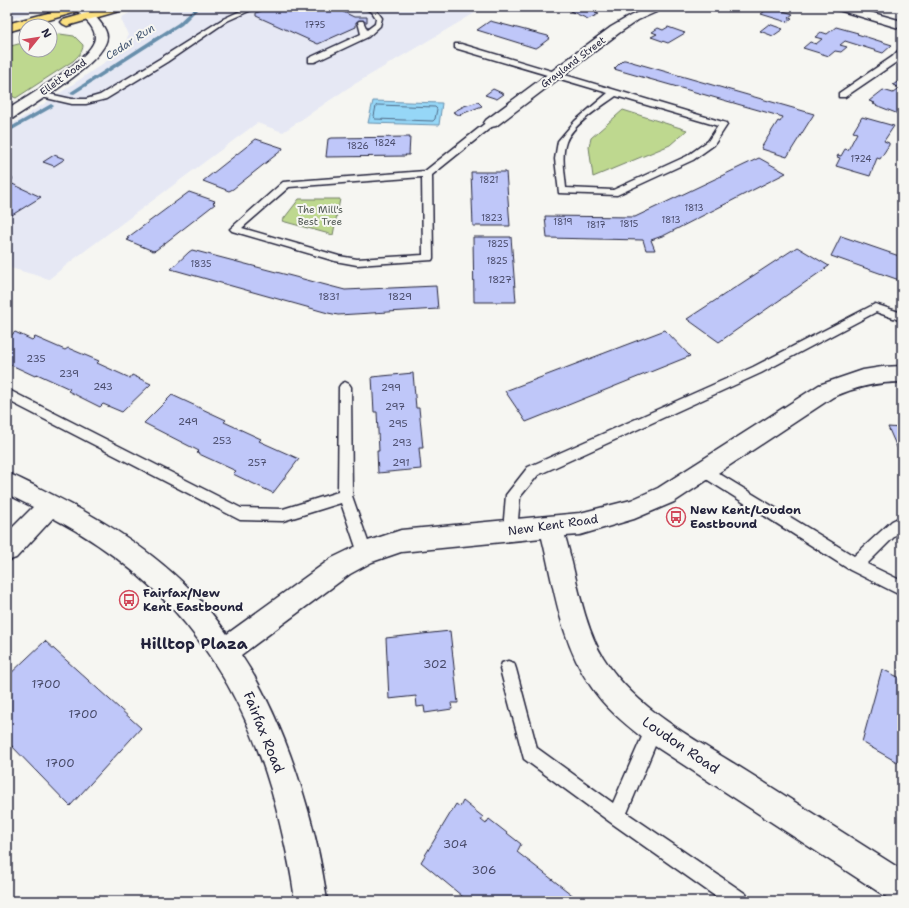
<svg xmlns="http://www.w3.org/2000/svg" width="909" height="908" viewBox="0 0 909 908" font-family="'Shantell Sans',sans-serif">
<rect width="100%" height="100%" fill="#f6f6f2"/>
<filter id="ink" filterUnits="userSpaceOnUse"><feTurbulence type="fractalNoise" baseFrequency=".025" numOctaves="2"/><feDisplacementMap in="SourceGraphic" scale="8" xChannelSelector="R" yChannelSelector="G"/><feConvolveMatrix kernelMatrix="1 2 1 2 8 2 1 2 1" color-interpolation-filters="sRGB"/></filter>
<g filter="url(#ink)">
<path fill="#e6e8f4" d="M 7,7 L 42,7 L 40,10 L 7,19 Z
M 150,7 L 485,7 L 348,88 L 283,132 L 257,123 L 78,256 L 49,279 L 7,267 L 7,127 L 44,104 L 114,56 L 126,42 L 128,35 L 121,19 L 122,17 L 133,11 Z"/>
<path fill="#bed88f" stroke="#707d65" d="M 60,34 L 74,36 L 83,45 C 83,52 78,56 73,61 L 16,98 L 7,94 L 7,47 L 26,42 L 26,50 L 50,50 L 50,35 Z
M 623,110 L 687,130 L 670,145 L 593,177 L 589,147 L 591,138 Z
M 299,199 L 340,199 L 333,235 L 282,221 Z"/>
<path fill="#96d7f7" stroke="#688fac" d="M 373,101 L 442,103 L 439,125 L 368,123 Z"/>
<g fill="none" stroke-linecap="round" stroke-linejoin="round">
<path stroke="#506a86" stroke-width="1" d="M 378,105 L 435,107 L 437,109 L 435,119 L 433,121 L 375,119 L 374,116 L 376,106 Z"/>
<path fill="#688fac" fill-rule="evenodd" d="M 195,7 L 200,7 L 182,25 L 74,94 L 69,93 L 178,23 Z
M 51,104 L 54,106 L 53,107 L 7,133 L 7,129 Z"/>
</g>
<path fill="#bfc7f9" stroke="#22223b" d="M 271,7 L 333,7 L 354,17 L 367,17 L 367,22 L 356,22 L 356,27 L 318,44 L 256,16 L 256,13 Z
M 579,7 L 592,7 L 600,11 L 595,13 L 599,14 L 588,19 L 570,11 Z
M 770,7 L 793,14 L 789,17 L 792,18 L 787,22 L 761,14 Z
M 490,21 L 548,36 L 550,38 L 538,47 L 535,48 L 477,30 Z
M 769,24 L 783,29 L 773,36 L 760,31 Z
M 668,27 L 685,33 L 668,43 L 651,37 L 657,34 L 652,32 L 658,28 L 663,30 Z
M 836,27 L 858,33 L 857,34 L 892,45 L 883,53 L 845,41 L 840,45 L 847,47 L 841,52 L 835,51 L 829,56 L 803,48 L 810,42 L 816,44 L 822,39 L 815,37 L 821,32 L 827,34 Z
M 623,60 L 625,60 L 814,114 L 787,157 L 762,149 L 762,148 L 761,148 L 778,121 L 780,122 L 783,117 L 614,69 Z
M 900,80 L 902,81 L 901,115 L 873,104 L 875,103 L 869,101 L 883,90 L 893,93 L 900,88 L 893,85 Z
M 493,89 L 504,94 L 497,99 L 485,95 Z
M 478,102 L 482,106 L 459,115 L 453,112 L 464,106 Z
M 862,117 L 894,126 L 884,141 L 889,143 L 889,145 L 880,159 L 877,158 L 870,176 L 836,166 L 840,158 L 837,157 L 838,155 L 841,156 L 845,149 L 848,150 L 857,133 L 853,132 Z
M 410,137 L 409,155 L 405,155 L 406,156 L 326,157 L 328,139 L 332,138 Z
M 256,139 L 283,148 L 282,150 L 233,189 L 229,191 L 203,181 Z
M 54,155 L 65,159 L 54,166 L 43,162 Z
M 759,158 L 786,173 L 665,235 L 651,240 L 655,250 L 646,250 L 643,240 L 547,238 L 545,216 L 635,217 Z
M 471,172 L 506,172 L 510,226 L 473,226 Z
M 7,176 L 13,179 L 8,182 L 41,197 L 12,215 L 7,213 Z
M 189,192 L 215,201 L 213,203 L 215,204 L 156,250 L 153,251 L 127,240 L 129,239 L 127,238 Z
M 841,236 L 902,257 L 902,281 L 831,256 Z
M 473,237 L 511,237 L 516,302 L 474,302 Z
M 797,247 L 829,266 L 719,342 L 687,319 Z
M 192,250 L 345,290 L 436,286 L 438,309 L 338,315 L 328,313 L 171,269 L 189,252 Z
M 665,330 L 690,356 L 526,422 L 505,391 Z
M 15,332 L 32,340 L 35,337 L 65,350 L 68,348 L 99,361 L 97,363 L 130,378 L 132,375 L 151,384 L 122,412 L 103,404 L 100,407 L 68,391 L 70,389 L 37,374 L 35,376 L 7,363 L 7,339 Z
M 413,373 L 416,408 L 419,408 L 423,448 L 419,448 L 421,469 L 378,473 L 377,451 L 379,451 L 377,412 L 374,412 L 372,377 Z
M 172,395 L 226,420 L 224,422 L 261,439 L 259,441 L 299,459 L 273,493 L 233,474 L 236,471 L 197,453 L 199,451 L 144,423 Z
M 888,427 L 902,428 L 902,459 Z
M 450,631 L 458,703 L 451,703 L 452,709 L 425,713 L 424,706 L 417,707 L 416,696 L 389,699 L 386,638 Z
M 45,641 L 141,728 L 70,806 L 7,741 L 7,677 Z
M 882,669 L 902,679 L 902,765 L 862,742 Z
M 463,801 L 483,817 L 481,820 L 486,824 L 489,819 L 521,844 L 517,852 L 580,901 L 468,901 L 421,862 L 456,804 L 460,807 Z"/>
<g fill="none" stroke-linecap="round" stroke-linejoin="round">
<g stroke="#22223b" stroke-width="3">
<path id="service" d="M 249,7 L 258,7 L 227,21 L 167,62 L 106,99 L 86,104 L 72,104 L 46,98 L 36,94 L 40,92 L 72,99 L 86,99 L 100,95 L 161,58 L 223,19 Z
M 362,7 C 373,7 376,9 382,18 L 380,26 L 368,37 L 315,62 L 309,62 L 309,58 L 361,34 L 358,22 L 359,21 L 363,21 L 367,30 L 375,24 L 376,18 L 372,12 Z
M 455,44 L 461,44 L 726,123 L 727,125 L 714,145 L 693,160 L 617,195 L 559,193 L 555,159 L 558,141 L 575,121 L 608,93 L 455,48 ZM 616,96 L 718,126 L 708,141 L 687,156 L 613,190 L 566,188 C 565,174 561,156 566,142 C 572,125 602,106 616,96 Z
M 899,50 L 902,50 L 902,56 L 898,61 L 845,97 L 839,97 L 839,93 L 892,57 Z
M 491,120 L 494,121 L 495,123 L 494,125 L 432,175 L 433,258 L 432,260 L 357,265 L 335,261 L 232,231 L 230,229 L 283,182 L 425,171 L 488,121 ZM 422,177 L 423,255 L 357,259 L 339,256 L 242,228 L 289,187 Z
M 875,304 L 902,313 L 902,321 L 876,312 L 761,373 L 538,475 L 520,497 L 517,531 L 515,535 L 510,537 L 505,535 L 503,531 L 506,495 L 528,467 L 753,367 Z
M 345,382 L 349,384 L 351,387 L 352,496 L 372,553 L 370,558 L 365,560 L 360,558 L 358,553 L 341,503 L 283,521 L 240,520 L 7,400 L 7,389 L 241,508 L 283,509 L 338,492 L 339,387 L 341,384 Z
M 705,465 L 854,556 L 892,521 L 902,516 L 902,529 L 867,564 L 902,581 L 902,596 L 850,570 L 700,475 L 698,471 L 700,467 Z
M 508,661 L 514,663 L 516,669 L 537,748 L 613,803 L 648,723 L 654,721 L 660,723 L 662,729 L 627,813 L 746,894 L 749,901 L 722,901 L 610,822 L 524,759 L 500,669 L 502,663 Z"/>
</g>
<g stroke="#22223b" stroke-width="3">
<path id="minor" d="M 649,7 L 665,7 L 663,9 L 638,20 L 619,33 L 496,126 L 491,127 L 486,126 L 484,123 L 486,120 L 611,27 L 630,16 Z
M 902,366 L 902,382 C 877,382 856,387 833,397 L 674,502 L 634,519 L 580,535 L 565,536 C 576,573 583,625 603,657 C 636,710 695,739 746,771 C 798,804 850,837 902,870 L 902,901 L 891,900 L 644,739 C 624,723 604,707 590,685 C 561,643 554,587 542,538 L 401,552 L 372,562 L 350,574 L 241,655 C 285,720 317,824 327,901 L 295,901 C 292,875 286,849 280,824 C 248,686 179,585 53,518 L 16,558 L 7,561 L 7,533 L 33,507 L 7,494 L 7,473 C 22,479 37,487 51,494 C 118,527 184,571 227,634 L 332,558 L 365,542 L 401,530 L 580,513 L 631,500 L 658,488 L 819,385 L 863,370 L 882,367 Z"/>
</g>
<g stroke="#22223b" stroke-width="3">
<path id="tertiary" d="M 74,7 L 86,7 C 93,14 107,27 107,37 C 106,62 32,105 12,119 L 7,120 L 7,110 C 25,98 95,58 95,37 C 95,25 80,16 74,7 Z
M 833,7 L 852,7 L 902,21 L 902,29 L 835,9 Z"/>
</g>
<g stroke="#22223b" stroke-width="3">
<path id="primary" d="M 70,7 L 89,7 L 87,9 L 7,32 L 7,24 Z
M 109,7 L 128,7 L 126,9 L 67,26 L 63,24 L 61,22 L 63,20 Z"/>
</g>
<use href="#service" fill="#f6f6f2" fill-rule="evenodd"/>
<use href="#minor" fill="#f6f6f2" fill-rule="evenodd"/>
<use href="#tertiary" fill="#f6f6f2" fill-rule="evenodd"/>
<use href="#primary" fill="#fbe080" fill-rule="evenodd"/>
</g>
</g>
<defs>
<g id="bus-ring" transform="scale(1)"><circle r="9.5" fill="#f6f6f2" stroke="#d1495b" stroke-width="1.5"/><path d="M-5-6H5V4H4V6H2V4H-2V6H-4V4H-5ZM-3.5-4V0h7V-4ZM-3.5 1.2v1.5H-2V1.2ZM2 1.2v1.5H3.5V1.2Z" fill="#d1495b"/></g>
</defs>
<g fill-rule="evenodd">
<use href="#bus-ring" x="676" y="517"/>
<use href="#bus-ring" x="129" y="600"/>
</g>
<g text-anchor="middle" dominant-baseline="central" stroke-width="4" stroke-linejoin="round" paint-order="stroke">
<g font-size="9" fill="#494b6a">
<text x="315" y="25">1775</text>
<text x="385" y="143">1824</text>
<text x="358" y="146">1826</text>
<text x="861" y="159">1724</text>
<text x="489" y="180">1821</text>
<text x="694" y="208">1813</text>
<text x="492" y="218">1823</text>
<text x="671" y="220">1813</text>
<text x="563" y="222">1819</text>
<text x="629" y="224">1815</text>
<text x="596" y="225">1817</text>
<text x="498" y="244">1825</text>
<text x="497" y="261">1825</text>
<text x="201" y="264">1835</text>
</g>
<g font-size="10" fill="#22223b" stroke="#f6f6f2">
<text transform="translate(573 62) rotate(-37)">Grayland Street</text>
<text transform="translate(63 77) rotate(-36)">Ellett Road</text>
</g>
<g font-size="10" fill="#515954" stroke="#f6f6f2">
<text x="320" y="209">The Mill's<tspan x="320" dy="12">Best Tree</tspan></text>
</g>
<g font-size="10" fill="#494b6a">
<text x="500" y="279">1827</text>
<text x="329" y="296">1831</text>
<text x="400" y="296">1829</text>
<text x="36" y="358">235</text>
<text x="69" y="373">239</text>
<text x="103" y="386">243</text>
<text x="391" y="387">299</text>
<text x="395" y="406">297</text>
<text x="188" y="421">249</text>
<text x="398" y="423">295</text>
<text x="222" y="440">253</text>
<text x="402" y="442">293</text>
<text x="257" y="462">257</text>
<text x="401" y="462">291</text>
</g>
<g font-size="11" font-style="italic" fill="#455873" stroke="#f6f6f2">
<text transform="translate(130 42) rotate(-33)">Cedar Run</text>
</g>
<g font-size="12" font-weight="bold" fill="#22223b" stroke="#f6f6f2" text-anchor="start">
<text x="690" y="510">New Kent/Loudon<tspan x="690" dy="14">Eastbound</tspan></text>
<text x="143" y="593">Fairfax/New<tspan x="143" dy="14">Kent Eastbound</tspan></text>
</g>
<g font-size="12" fill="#22223b" stroke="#f6f6f2">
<text transform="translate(553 525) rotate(-8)">New Kent Road</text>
</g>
<g font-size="12" fill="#494b6a">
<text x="435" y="664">302</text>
<text x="46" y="684">1700</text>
<text x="83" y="714">1700</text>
<text x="60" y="763">1700</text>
<text x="455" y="844">304</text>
<text x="484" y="870">306</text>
</g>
<g font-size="14" fill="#22223b" stroke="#f6f6f2">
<text transform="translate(264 732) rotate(68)">Fairfax Road</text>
<text transform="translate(681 745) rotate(34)">Loudon Road</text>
</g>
<g font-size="16" font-weight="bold" fill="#22223b" stroke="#f6f6f2">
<text x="194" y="643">Hilltop Plaza</text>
</g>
</g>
<rect width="909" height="908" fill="none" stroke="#f6f6f2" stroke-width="24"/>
<rect x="12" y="12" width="885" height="884" fill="none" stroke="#22223b" stroke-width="1.5" filter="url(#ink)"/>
<g transform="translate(38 38) rotate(60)"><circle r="19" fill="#f6f6f2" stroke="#a1a1a9"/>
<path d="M0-3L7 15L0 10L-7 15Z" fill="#d1495b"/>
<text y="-6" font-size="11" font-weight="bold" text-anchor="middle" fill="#22223b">N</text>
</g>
</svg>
